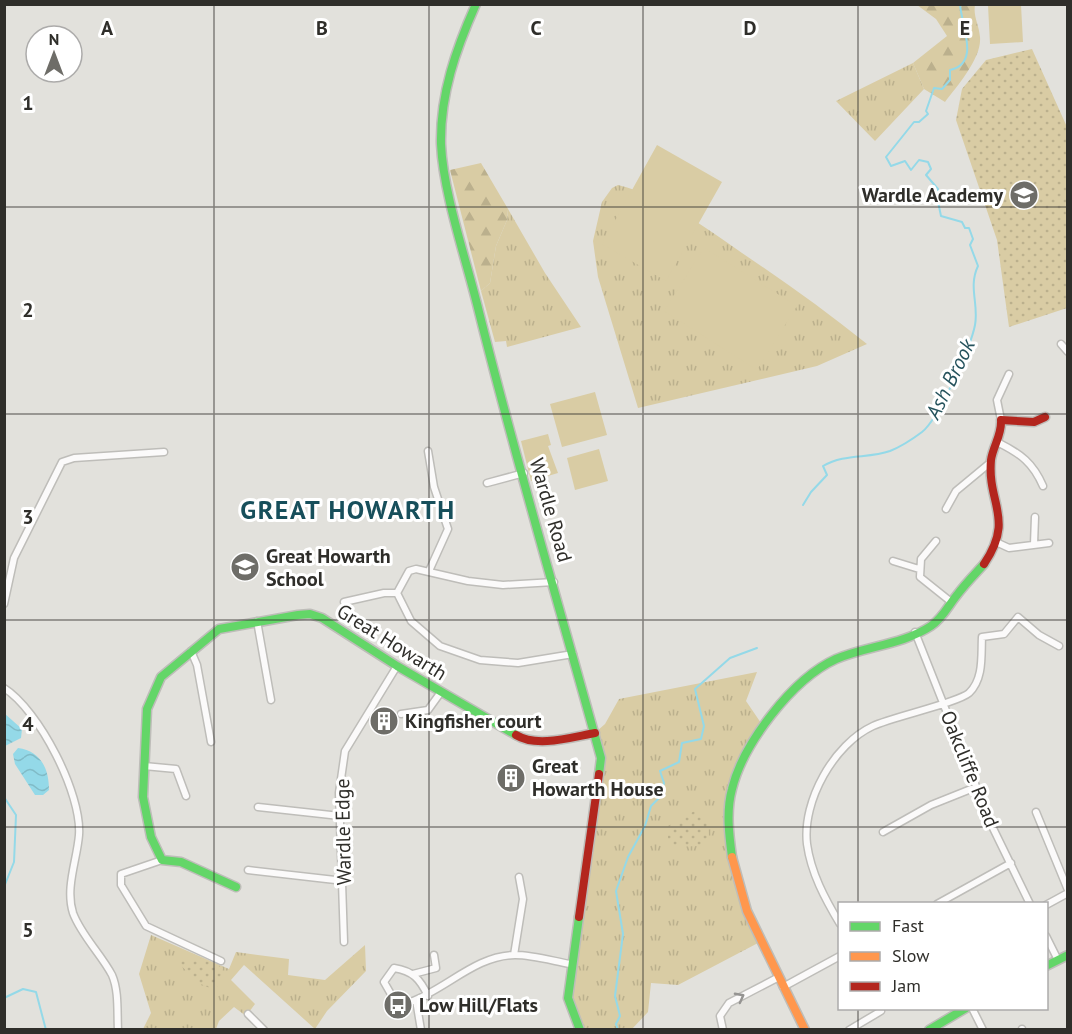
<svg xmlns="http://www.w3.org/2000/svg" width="1072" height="1034" viewBox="0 0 1072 1034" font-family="'PT Sans',sans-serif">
<defs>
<pattern id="grass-tufts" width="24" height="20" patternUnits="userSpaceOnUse" patternTransform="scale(1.5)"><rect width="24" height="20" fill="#d9cca4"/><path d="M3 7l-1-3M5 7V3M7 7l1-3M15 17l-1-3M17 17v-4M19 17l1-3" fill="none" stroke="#bbb08d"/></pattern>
<pattern id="forest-firs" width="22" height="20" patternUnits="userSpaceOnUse" patternTransform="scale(1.5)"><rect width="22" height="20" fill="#d9cca4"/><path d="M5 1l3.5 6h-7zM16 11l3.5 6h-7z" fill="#bbb08d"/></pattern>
<pattern id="park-dots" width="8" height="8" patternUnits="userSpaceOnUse" patternTransform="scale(1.5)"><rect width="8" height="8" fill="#d9cca4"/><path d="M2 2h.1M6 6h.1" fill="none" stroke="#bbb08d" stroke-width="1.8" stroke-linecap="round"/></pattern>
<pattern id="water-waves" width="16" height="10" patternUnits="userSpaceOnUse" patternTransform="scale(1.5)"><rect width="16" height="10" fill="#94d9e8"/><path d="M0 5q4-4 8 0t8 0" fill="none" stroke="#80bbc7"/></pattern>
</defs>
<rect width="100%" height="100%" fill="#e2e1dc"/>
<path fill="url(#grass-tufts)" d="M 913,63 L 924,89 L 875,141 L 836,101 Z
M 618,185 C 663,196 705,227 742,253 C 785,282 827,312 867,344 L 817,366 L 638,408 L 598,277 L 593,241 L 602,202 L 612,188 Z
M 508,209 L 545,273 L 581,327 L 507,347 L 506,341 L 495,342 L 481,291 L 490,283 L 496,246 L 507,220 Z
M 757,672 L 746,701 L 761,723 L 746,747 L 736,774 L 726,841 L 758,943 L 678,985 L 651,983 L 648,1012 L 632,1029 L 583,1029 L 571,998 L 573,963 L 604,774 L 603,758 L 597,731 L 605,724 L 619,699 Z
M 151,935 L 229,969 L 236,952 L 289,959 L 288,975 L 325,980 L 365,945 L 366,971 L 327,1011 L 315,1029 L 244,965 L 231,980 L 255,1004 L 246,1016 L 234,1007 L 219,1021 L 216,1029 L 143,1029 L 151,1013 L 139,974 Z"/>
<path fill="url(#forest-firs)" d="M 917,5 L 975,5 C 973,16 979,25 980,37 C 982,58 957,86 945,102 L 924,89 L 913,63 L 947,36 L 936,19 Z
M 481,163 L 508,209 L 507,220 L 496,246 L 490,283 L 481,291 L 450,170 Z"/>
<path fill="url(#park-dots)" d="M 1032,49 L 1067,127 L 1067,308 L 1009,327 L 997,240 L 956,120 L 962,89 L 986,60 Z
M 698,809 L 708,824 L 709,838 L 699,846 L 672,847 L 668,840 L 668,826 Z
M 197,957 L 223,968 L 216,991 L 201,984 L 179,964 L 181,960 L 194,962 Z"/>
<path fill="#d9cca4" d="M 988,5 L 1021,5 L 1023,42 L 990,44 Z
M 657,145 L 722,182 L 666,281 L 602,244 Z
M 704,248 L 797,306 L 757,370 L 664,311 Z
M 595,392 L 607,435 L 562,447 L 550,404 Z
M 548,434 L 551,445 L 548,446 L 558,473 L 531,481 L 521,441 Z
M 599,449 L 608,481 L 575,490 L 567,458 Z"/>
<path fill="url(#water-waves)" d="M 4,713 L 22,729 L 21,738 L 5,746 Z
M 18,748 C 41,751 49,769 49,790 L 43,795 L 35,795 L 15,764 L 13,754 Z"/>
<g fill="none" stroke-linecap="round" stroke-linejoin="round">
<path stroke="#94d9e8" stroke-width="2" d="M 803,505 L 811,492 L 827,475 L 823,466 C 845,453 868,459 890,451 C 900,447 914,438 922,432 C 938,420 971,346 975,325 C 979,304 968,287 978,266 L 970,245 L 973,239 L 969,228 L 965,228 L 962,222 L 941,216 L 937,197 L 938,189 L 926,175 L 931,169 L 928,162 L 919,160 L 911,170 L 905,161 L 891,166 L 886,157 L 914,122 L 919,122 L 928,114 L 926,111 L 934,88 L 942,89 L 950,80 L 950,70 C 981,63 961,25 960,4
M 4,797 L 16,815 L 14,862 L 4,887
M 4,998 L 23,989 L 36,992 L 46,1030
M 618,1030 L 616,1024 L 620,1016 L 615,996 L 623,934 L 616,891 L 628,857 L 645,826 L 651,806 L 660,797 L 664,783 L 660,771 L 679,762 L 682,743 L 701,739 L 704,726 L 695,689 L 730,658 L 757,648"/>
<g stroke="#bebdb9" stroke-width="9">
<path id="street" d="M 1061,344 L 1068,352
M 1001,420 L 997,400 L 1009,374
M 999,443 C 1021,454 1033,463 1043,486
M 428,451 L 434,487 L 448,529 L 429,571
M 487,483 L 524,473
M 946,509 L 956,491 L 991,462
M 936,541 L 921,559 L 920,577 L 950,601
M 996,542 L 1009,548 L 1049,543
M 1034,544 L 1035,517
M 893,561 L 919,569
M 397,593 L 411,621 L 440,646 L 480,660 L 518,663 L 573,654
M 397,593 L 409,571 L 416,569 L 468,581 L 503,585 L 554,582
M 344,602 L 384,593 L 397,593
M 4,604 L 14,558 L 62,462 L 74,458 L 164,452
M 257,621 L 271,700
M 915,632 L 991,824 L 1030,904
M 191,651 L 197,665 L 211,742
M 4,688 C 39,710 82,794 79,835 C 77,860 65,888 73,913 C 81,935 101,954 112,975 C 119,991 117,1012 118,1030
M 401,714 L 428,710 L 441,692
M 144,766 L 176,769 L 186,796
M 258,807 L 340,816
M 1036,812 L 1068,890
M 883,832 L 931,805 L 976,787
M 162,860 L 121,874 L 121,885 L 146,926 L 221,961
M 248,870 L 344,881
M 937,904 L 1011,863
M 1046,905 L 1068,893
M 840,924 C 825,899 811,873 807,844 C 802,801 834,744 873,726 C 892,717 957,703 969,693 C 984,679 981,655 982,637 L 1004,634 L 1018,617 L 1039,635 L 1059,646
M 1046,936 L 1058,960
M 344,942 L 339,793 L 345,751 L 397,666
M 514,955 L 523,899 L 519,877
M 413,974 L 436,968 L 434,955
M 783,987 L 840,956
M 428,996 C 420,979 413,971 394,968 L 384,982 L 392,996 L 410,1002 C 445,990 476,955 515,955 C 533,955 553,961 570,964
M 416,1000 L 421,1030
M 972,1008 L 983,1030
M 248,1014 L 264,1030
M 723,1030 L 720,1016 L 729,1003 L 777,978
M 849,1030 L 881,1011
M 1022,1030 L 1022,1029"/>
</g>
<g stroke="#bebdb9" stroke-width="11">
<path id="fast" d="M 476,4 C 456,49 440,94 441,144 C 443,193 467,262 479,312 C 516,461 560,609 601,758 L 599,774
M 732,857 C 729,835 726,811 732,789 C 743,744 792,679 836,659 C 866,646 902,645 931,626 C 943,618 948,606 957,595 C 965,584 975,574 984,564
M 236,887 L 181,862 L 162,860 L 151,837 L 143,797 L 147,709 L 161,677 L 219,629 L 298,615 L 310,614 L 322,618 L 397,666 L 516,735
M 579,917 L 568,998 L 580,1030
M 1046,966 L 1068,955
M 929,1030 L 966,1008"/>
</g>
<g stroke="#bebdb9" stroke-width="11">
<path id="slow" d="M 732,857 L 747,911 L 805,1030"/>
</g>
<g stroke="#bebdb9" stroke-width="11">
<path id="jam" d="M 984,564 C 1015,518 987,504 991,460 C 993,446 1002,435 1001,420 L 1034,422 L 1045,417
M 516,735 C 537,748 572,737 595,733
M 579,917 L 599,774"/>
</g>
<use href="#street" stroke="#fbfafa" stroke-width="6"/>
<use href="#fast" stroke="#63d668" stroke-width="8"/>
<use href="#slow" stroke="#ff974d" stroke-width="8"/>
<use href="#jam" stroke="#b3261e" stroke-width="8"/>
</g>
<defs><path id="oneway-chevron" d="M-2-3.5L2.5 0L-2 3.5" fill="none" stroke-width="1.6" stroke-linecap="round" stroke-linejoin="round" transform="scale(1.5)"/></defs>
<use stroke="#959492" href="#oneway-chevron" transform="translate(740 997) rotate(-28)"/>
<path fill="none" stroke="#2f2e2a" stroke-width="1.5" stroke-opacity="0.55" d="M 214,4 L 214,1030M 429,4 L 429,1030M 643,4 L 643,1030M 858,4 L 858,904M 4,207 L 1068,207M 4,414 L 1068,414M 4,620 L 1068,620M 4,827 L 1068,827M 858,1008 L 858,1030"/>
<defs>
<g id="school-disc" transform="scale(1.5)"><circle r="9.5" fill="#6e6d68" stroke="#fff"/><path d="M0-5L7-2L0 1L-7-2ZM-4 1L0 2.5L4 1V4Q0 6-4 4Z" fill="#fff"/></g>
<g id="building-disc" transform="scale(1.5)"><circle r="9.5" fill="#6e6d68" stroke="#fff"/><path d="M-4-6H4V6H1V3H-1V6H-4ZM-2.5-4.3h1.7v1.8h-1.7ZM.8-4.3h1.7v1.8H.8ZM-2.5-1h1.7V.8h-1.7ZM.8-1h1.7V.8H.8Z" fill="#fff"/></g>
<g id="bus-disc" transform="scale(1.5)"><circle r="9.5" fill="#6e6d68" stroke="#fff"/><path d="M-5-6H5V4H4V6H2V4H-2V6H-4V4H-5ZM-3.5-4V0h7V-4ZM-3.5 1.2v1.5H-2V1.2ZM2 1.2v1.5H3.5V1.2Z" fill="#fff"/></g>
</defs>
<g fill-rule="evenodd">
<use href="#school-disc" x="1024" y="195"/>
<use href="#school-disc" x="245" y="567"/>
<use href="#building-disc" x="384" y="721"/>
<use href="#building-disc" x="511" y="778"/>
<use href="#bus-disc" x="398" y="1005"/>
</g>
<g text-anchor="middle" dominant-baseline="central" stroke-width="6" stroke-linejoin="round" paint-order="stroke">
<g font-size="20" font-weight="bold" fill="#2f2e2a" stroke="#fff" text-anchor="start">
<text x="1003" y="195" text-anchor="end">Wardle Academy</text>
<text x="266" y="556">Great Howarth<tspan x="266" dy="23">School</tspan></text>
<text x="405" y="721">Kingfisher court</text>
<text x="532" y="766">Great<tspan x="532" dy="23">Howarth House</tspan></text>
<text x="419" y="1005">Low Hill/Flats</text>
</g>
<g font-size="20" fill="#2f2e2a" stroke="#fff">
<text transform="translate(551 510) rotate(74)">Wardle Road</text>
<text transform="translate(392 642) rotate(32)">Great Howarth</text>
<text transform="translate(970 769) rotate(68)">Oakcliffe Road</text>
<text transform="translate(343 832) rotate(-91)">Wardle Edge</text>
</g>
<g font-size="21" font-style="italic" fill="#26535d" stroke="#fff">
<text transform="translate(950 379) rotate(-64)">Ash Brook</text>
</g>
<g font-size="26" font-weight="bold" letter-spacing="1.5" fill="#174f5b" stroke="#fff">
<text x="348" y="509">GREAT HOWARTH</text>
</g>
</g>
<g font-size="20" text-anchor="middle" font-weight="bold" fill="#2f2e2a" stroke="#fff" stroke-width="6" stroke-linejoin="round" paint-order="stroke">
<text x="107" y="35">A</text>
<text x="322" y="35">B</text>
<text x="536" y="35">C</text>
<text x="750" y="35">D</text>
<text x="965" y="35">E</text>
<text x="28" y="110">1</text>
<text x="28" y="317">2</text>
<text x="28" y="524">3</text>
<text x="28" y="731">4</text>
<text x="28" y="937">5</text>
</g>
<rect width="1072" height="1034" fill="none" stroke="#2f2e2a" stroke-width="12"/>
<rect x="838" y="902" width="210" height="108" fill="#ffffff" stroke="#acabaa" stroke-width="1.5"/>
<rect x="850" y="922" width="30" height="9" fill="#63d668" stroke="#acabaa" stroke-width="1.5"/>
<text x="892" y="932" font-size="18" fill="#2f2e2a">Fast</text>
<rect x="850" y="952" width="30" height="9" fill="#ff974d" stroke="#acabaa" stroke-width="1.5"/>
<text x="892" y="962" font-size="18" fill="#2f2e2a">Slow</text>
<rect x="850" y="982" width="30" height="9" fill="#b3261e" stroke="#acabaa" stroke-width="1.5"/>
<text x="892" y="992" font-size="18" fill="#2f2e2a">Jam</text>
<g transform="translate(54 54)"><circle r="28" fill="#ffffff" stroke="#acabaa" stroke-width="1.5"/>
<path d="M0-4.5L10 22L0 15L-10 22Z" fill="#6e6d68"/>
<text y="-9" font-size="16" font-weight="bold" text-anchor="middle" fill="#2f2e2a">N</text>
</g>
</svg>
